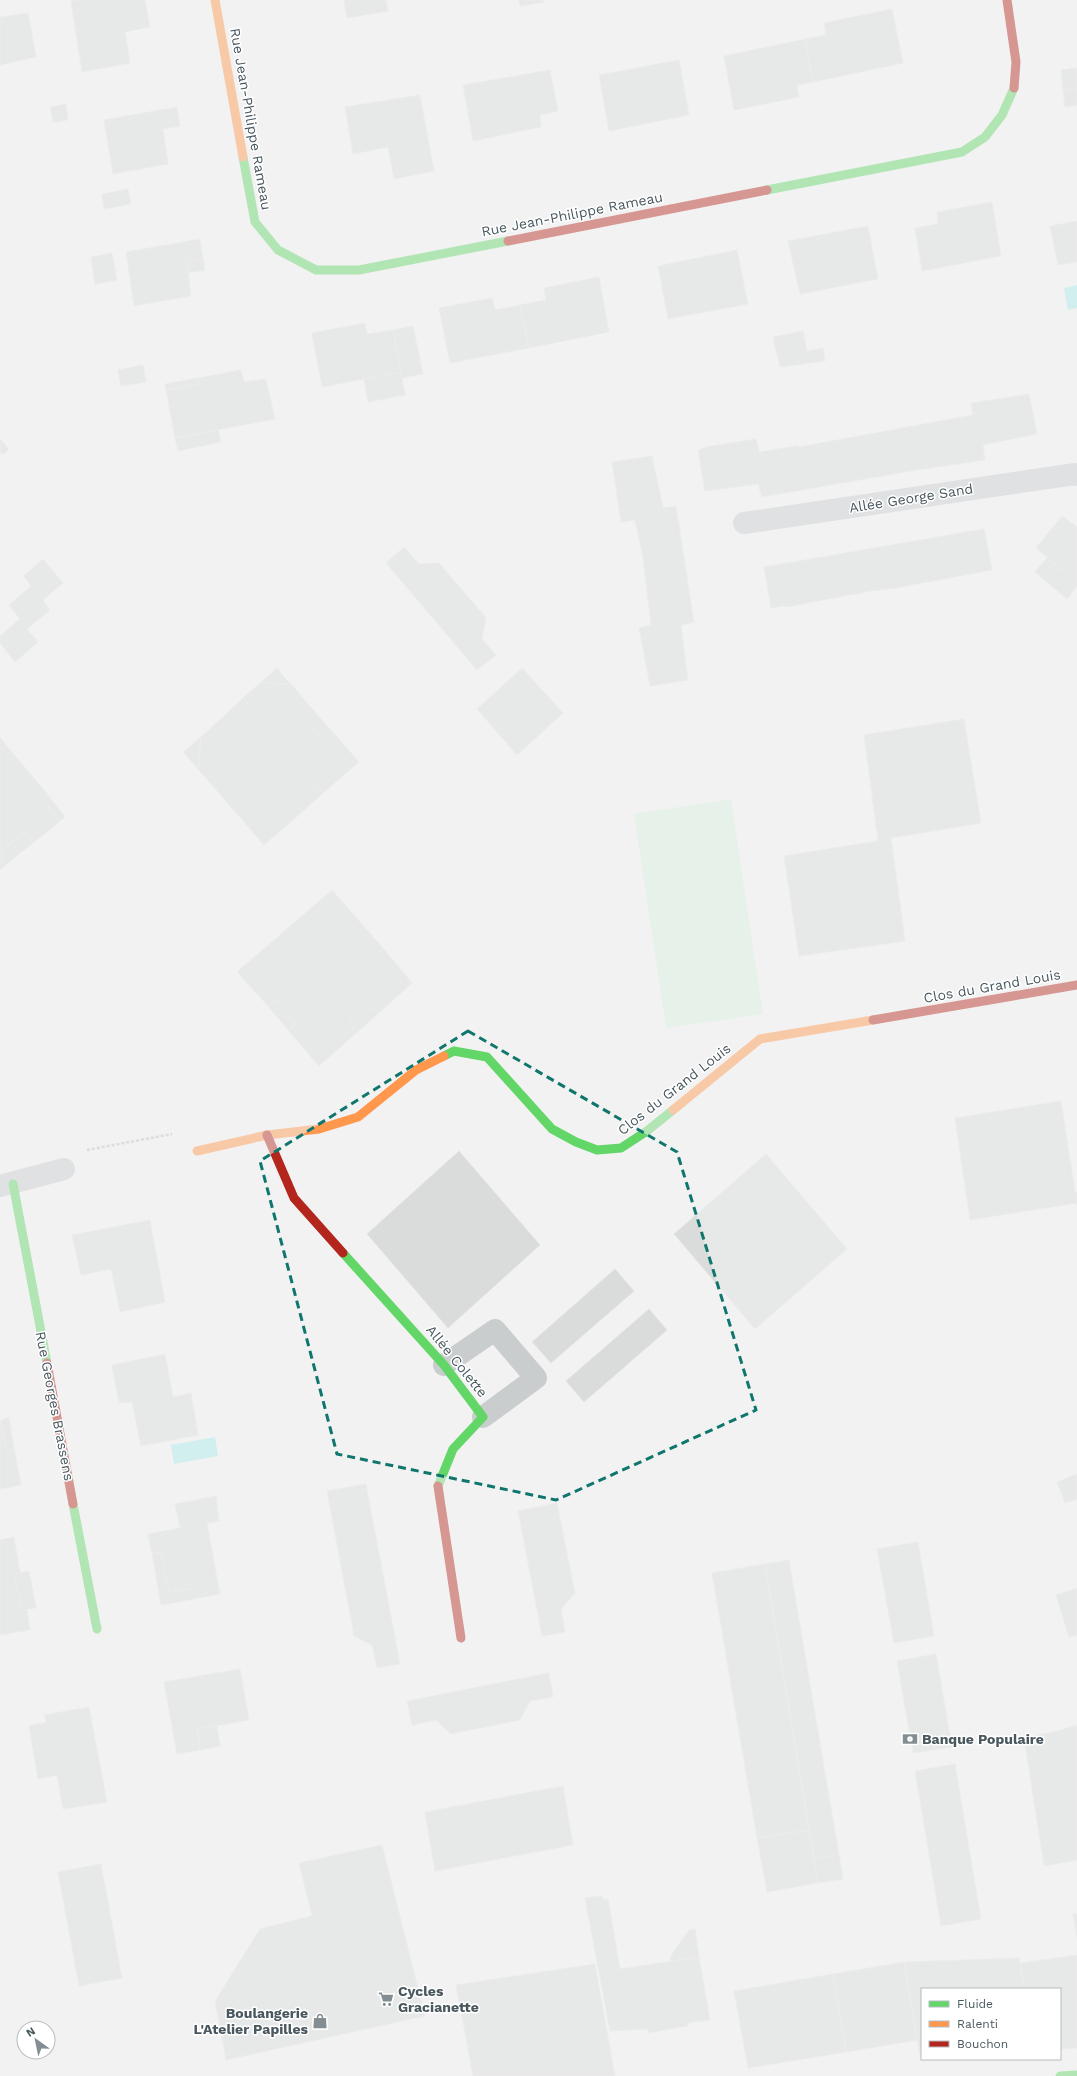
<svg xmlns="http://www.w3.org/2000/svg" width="1077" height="2076" viewBox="0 0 1077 2076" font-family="'Work Sans',sans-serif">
<rect width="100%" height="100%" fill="#f3f2f2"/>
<path fill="#d7f1dd" d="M 731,799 L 763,1014 L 666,1028 L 634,814 Z"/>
<path fill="#aceaee" d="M 1077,285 L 1077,308 L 1068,310 L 1064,288 Z
M 215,1437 L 218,1456 L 174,1464 L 171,1445 Z"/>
<path fill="#dadbdb" stroke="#e4e4e5" d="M 76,0 L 145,0 L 150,27 L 125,32 L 130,63 L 82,72 L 71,1 Z
M 344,0 L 386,0 L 388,11 L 347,18 Z
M 519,0 L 543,0 L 544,2 L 520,6 Z
M 892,9 L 903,63 L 813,82 L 805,39 L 826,35 L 824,23 Z
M 28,13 L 36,57 L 0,65 L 0,17 Z
M 805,39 L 813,82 L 797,85 L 799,97 L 734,110 L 724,56 Z
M 679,60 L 689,115 L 609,131 L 599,75 Z
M 1077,68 L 1077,88 L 1063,90 L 1061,70 Z
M 550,70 L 558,111 L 540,115 L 541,127 L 473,141 L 463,85 Z
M 1077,88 L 1077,105 L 1065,107 L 1063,90 Z
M 420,95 L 434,171 L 394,179 L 388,147 L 353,154 L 345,107 Z
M 66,104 L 68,120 L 53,122 L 50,107 Z
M 177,107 L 180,126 L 163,129 L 168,164 L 113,174 L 104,120 Z
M 128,189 L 131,204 L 104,209 L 102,194 Z
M 992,202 L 1001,256 L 922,271 L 915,228 L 938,224 L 937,212 Z
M 1077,221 L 1077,262 L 1058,265 L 1050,226 Z
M 868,226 L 878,279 L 800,294 L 788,241 Z
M 200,239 L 203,258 L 187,261 L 191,296 L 134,306 L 126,252 Z
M 737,250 L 748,304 L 668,319 L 658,266 Z
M 112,253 L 117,280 L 95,284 L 91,257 Z
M 203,258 L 205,270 L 188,273 L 187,261 Z
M 599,277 L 609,332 L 529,348 L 520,305 L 546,300 L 544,288 Z
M 492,298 L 495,310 L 520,305 L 529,348 L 450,363 L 439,308 Z
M 365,323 L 367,334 L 393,330 L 401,372 L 322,387 L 312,333 Z
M 413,326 L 423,374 L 402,378 L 393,330 Z
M 803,331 L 807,351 L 823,348 L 825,361 L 780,367 L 773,337 Z
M 143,365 L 146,382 L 121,386 L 118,370 Z
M 241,370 L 244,382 L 266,379 L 275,419 L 175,438 L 166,390 L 199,384 L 198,378 Z
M 401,372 L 405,395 L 368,402 L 364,379 Z
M 198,378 L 199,384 L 166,390 L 165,384 Z
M 1029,394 L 1037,434 L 983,445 L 985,460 L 917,470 L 762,497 L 758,484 L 705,491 L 698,450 L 711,446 L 756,439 L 759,452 L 797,446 L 799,447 L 973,415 L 971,403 Z
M 218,430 L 221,442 L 178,451 L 175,438 Z
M 0,439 L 9,449 L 3,455 L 0,452 Z
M 652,456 L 663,508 L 676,506 L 694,622 L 681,625 L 688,680 L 650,686 L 639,628 L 651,625 L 643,558 L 635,520 L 621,522 L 612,462 Z
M 1062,516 L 1077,527 L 1077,583 L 1036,548 Z
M 984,529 L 992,570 L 895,588 L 871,591 L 786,607 L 784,606 L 771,608 L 764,567 Z
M 404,547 L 419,564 L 439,563 L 486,618 L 482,639 L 496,655 L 477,670 L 386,563 Z
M 1047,558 L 1077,583 L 1077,586 L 1067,599 L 1035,572 Z
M 43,559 L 63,583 L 43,600 L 50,610 L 27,629 L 38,642 L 15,662 L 0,643 L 0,636 L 20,619 L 9,605 L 31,586 L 24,576 Z
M 277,668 L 284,677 L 292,685 L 261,682 Z
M 522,668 L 563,713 L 517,755 L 477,709 Z
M 261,682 L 292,685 L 308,704 L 299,711 L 321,737 L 330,729 L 359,762 L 323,793 L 316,785 L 294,804 L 301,813 L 264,845 L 198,769 L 201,737 L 223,717 L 229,725 L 250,706 L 243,698 Z
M 243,698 L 250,706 L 229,725 L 223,717 Z
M 308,704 L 330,729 L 321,737 L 299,711 Z
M 964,719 L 981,823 L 891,838 L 905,941 L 799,956 L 784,856 L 878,841 L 864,735 Z
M 0,737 L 6,745 L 1,750 L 0,748 Z
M 201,737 L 198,769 L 183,752 Z
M 6,745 L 48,795 L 43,800 L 60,821 L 33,843 L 24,832 L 0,852 L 0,748 L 1,750 Z
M 316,785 L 323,793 L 301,813 L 294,804 Z
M 48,795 L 65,817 L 60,821 L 43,800 Z
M 24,832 L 33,843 L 20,853 L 11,842 Z
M 11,842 L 20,853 L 6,865 L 0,857 L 0,852 Z
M 0,857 L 6,865 L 0,870 Z
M 332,890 L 374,938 L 365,946 L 375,955 L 383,948 L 412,983 L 379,1013 L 366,1007 L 350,1021 L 354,1035 L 319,1066 L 288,1030 L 296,1024 L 276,1000 L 268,1006 L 237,972 Z
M 374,938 L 383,948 L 375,955 L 365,946 Z
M 276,1000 L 296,1024 L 288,1030 L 268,1006 Z
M 366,1007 L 379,1013 L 354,1035 L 350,1021 Z
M 1061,1101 L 1075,1192 L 1077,1192 L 1077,1206 L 1077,1203 L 970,1220 L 955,1118 Z
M 459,1151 L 540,1245 L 448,1328 L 367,1234 Z
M 766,1154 L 847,1249 L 755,1329 L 674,1234 Z
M 150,1220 L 165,1302 L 120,1312 L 111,1269 L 81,1275 L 72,1235 Z
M 615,1269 L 634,1291 L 551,1363 L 532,1342 Z
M 649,1309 L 667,1330 L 584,1402 L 566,1381 Z
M 165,1354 L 173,1397 L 191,1393 L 198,1435 L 141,1446 L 132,1402 L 119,1403 L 112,1365 Z
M 9,1418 L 14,1448 L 6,1449 L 1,1420 Z
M 0,1420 L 6,1449 L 14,1448 L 21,1485 L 0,1489 Z
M 1077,1474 L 1077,1499 L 1065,1503 L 1057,1482 Z
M 366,1484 L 400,1664 L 377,1668 L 372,1645 L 354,1636 L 327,1491 Z
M 216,1496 L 219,1521 L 207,1523 L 220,1594 L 199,1598 L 196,1588 L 169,1592 L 161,1553 L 152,1553 L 148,1534 L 180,1528 L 175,1504 Z
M 557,1503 L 575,1593 L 561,1609 L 565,1632 L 542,1636 L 518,1511 Z
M 14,1537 L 20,1572 L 14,1574 L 22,1610 L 27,1610 L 30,1630 L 0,1635 L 0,1540 Z
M 918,1542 L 934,1636 L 894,1643 L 877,1549 Z
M 152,1553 L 161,1553 L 169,1592 L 196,1588 L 199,1598 L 161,1605 Z
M 789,1560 L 839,1855 L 814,1859 L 765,1564 Z
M 765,1564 L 809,1830 L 757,1838 L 712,1573 Z
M 29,1571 L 36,1608 L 22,1610 L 14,1574 Z
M 1077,1588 L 1077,1635 L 1069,1637 L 1056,1595 Z
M 936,1654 L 952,1747 L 913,1753 L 897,1661 Z
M 240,1669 L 249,1720 L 197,1729 L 200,1750 L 177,1754 L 164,1682 Z
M 549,1673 L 553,1697 L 530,1701 L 520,1720 L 451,1734 L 436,1720 L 412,1725 L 407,1701 Z
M 89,1707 L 107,1802 L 63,1809 L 57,1775 L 38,1779 L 29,1726 L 47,1722 L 44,1715 Z
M 217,1725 L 220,1746 L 200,1750 L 197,1729 Z
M 1077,1725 L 1077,1860 L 1044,1866 L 1024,1737 L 1054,1732 Z
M 955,1764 L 981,1919 L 941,1926 L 915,1771 Z
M 563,1786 L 573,1845 L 435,1871 L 425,1812 Z
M 809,1830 L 818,1883 L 767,1892 L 757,1838 Z
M 382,1845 L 425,2016 L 226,2060 L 215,2001 L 260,1929 L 312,1916 L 299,1863 Z
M 839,1855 L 843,1879 L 818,1883 L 814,1859 Z
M 101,1864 L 122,1978 L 79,1986 L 58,1872 Z
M 602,1896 L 603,1900 L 608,1899 L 620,1969 L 699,1957 L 710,2020 L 688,2023 L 688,2026 L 648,2033 L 648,2029 L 610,2031 L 585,1898 Z
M 1073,1914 L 1077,1914 L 1077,1937 Z
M 695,1929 L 699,1957 L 671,1961 L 670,1957 L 689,1930 Z
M 1077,1955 L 1077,2048 L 1060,2049 L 1060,1989 L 1024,1989 L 1020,1963 Z
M 1019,1958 L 1024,1989 L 922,1989 L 922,2055 L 920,2055 L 904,1962 Z
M 904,1962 L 917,2040 L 846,2052 L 833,1974 Z
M 595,1964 L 615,2076 L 473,2076 L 456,1985 Z
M 833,1974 L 846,2052 L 748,2068 L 734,1991 Z"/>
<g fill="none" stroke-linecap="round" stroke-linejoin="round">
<path stroke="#b9c5c0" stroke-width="2.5" stroke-dasharray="3 2" stroke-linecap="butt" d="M 87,1150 L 172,1134"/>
<path stroke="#cacdce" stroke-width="22" d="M 744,523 L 1075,474 L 1077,475
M 0,1186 L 64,1169
M 444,1365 L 495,1330 L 536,1378 L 483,1417"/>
<path stroke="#63d668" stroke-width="9" d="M 243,157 L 255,222 L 278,250 L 316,270 L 359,270 L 508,241
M 767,190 L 962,152 L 985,137 L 1002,115 L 1014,88
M 444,1056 L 454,1051 L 487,1057 L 552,1129 L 576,1142 L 597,1150 L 621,1148 L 647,1131 L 673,1110
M 13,1184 L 47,1363
M 343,1253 L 444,1365 L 483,1417 L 453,1449 L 438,1486
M 73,1504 L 97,1629
M 1060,2076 L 1077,2075"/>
<path stroke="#ff974d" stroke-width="9" d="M 215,0 L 243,157
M 673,1110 L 760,1039 L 873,1020
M 197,1151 L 267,1135 L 319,1129 L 358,1117 L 416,1070 L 444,1056"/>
<path stroke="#b3261e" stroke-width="9" d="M 1007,0 L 1016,62 L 1014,88
M 508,241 L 767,190
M 873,1020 L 1077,985
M 267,1135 L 294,1198 L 343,1253
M 47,1363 L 73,1504
M 438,1486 L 461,1638"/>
</g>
<path d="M0 0H1077V2076H0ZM 468,1031 L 677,1152 L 756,1410 L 556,1500 L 337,1454 L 260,1161 Z" fill="#f3f2f2" fill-opacity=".55" fill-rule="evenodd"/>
<path fill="none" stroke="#0f766e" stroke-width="3" stroke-dasharray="8 5" stroke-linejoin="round" d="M 468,1031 L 677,1152 L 756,1410 L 556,1500 L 337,1454 L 260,1161 Z"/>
<defs>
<g id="bank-bare" transform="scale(1.2)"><path d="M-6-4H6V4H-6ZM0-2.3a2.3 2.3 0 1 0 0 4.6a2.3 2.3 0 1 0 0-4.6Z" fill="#848e92" stroke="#fff" stroke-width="2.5" paint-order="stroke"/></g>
<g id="supermarket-bare" transform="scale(1.2)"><path d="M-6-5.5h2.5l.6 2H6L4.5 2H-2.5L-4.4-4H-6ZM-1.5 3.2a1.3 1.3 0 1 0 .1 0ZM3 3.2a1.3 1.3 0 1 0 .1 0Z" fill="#848e92" stroke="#fff" stroke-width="2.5" paint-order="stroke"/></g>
<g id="shop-bare" transform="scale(1.2)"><path d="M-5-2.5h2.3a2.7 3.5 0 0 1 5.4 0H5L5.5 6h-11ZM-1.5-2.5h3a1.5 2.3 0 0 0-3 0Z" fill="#848e92" stroke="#fff" stroke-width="2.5" paint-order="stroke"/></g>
</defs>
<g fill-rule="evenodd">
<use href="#bank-bare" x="910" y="1739"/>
<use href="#supermarket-bare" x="386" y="1999"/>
<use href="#shop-bare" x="320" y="2021"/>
</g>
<g text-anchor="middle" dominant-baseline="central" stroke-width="3" stroke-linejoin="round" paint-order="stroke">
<g font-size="14" fill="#49585f" stroke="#fff">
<text transform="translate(251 119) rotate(80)">Rue Jean-Philippe Rameau</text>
<text transform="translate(572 214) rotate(-11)">Rue Jean-Philippe Rameau</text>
<text transform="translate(911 498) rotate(-9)">Allée George Sand</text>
<text transform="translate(992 986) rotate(-10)">Clos du Grand Louis</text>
<text transform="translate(674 1089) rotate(-38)">Clos du Grand Louis</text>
<text transform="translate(457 1361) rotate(51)">Allée Colette</text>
<text transform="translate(55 1406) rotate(79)">Rue Georges Brassens</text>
</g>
<g font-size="14" font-weight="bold" fill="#49585f" stroke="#fff" text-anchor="start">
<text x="922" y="1739">Banque Populaire</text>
<text x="398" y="1991">Cycles<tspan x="398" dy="16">Gracianette</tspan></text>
<text x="308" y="2013" text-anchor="end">Boulangerie<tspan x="308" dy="16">L'Atelier Papilles</tspan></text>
</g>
</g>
<rect x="921" y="1988" width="140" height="72" fill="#ffffff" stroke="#b6bcbf"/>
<rect x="929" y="2001" width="20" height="6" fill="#63d668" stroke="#b6bcbf"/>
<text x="957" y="2008" font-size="12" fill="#49585f">Fluide</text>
<rect x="929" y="2021" width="20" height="6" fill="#ff974d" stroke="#b6bcbf"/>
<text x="957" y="2028" font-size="12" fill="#49585f">Ralenti</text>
<rect x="929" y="2041" width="20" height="6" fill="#b3261e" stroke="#b6bcbf"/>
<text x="957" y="2048" font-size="12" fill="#49585f">Bouchon</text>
<g transform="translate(36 2040) rotate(327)"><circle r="19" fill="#ffffff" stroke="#b6bcbf"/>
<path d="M0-3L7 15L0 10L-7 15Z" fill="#848e92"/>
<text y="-6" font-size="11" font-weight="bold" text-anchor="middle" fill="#49585f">N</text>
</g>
</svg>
